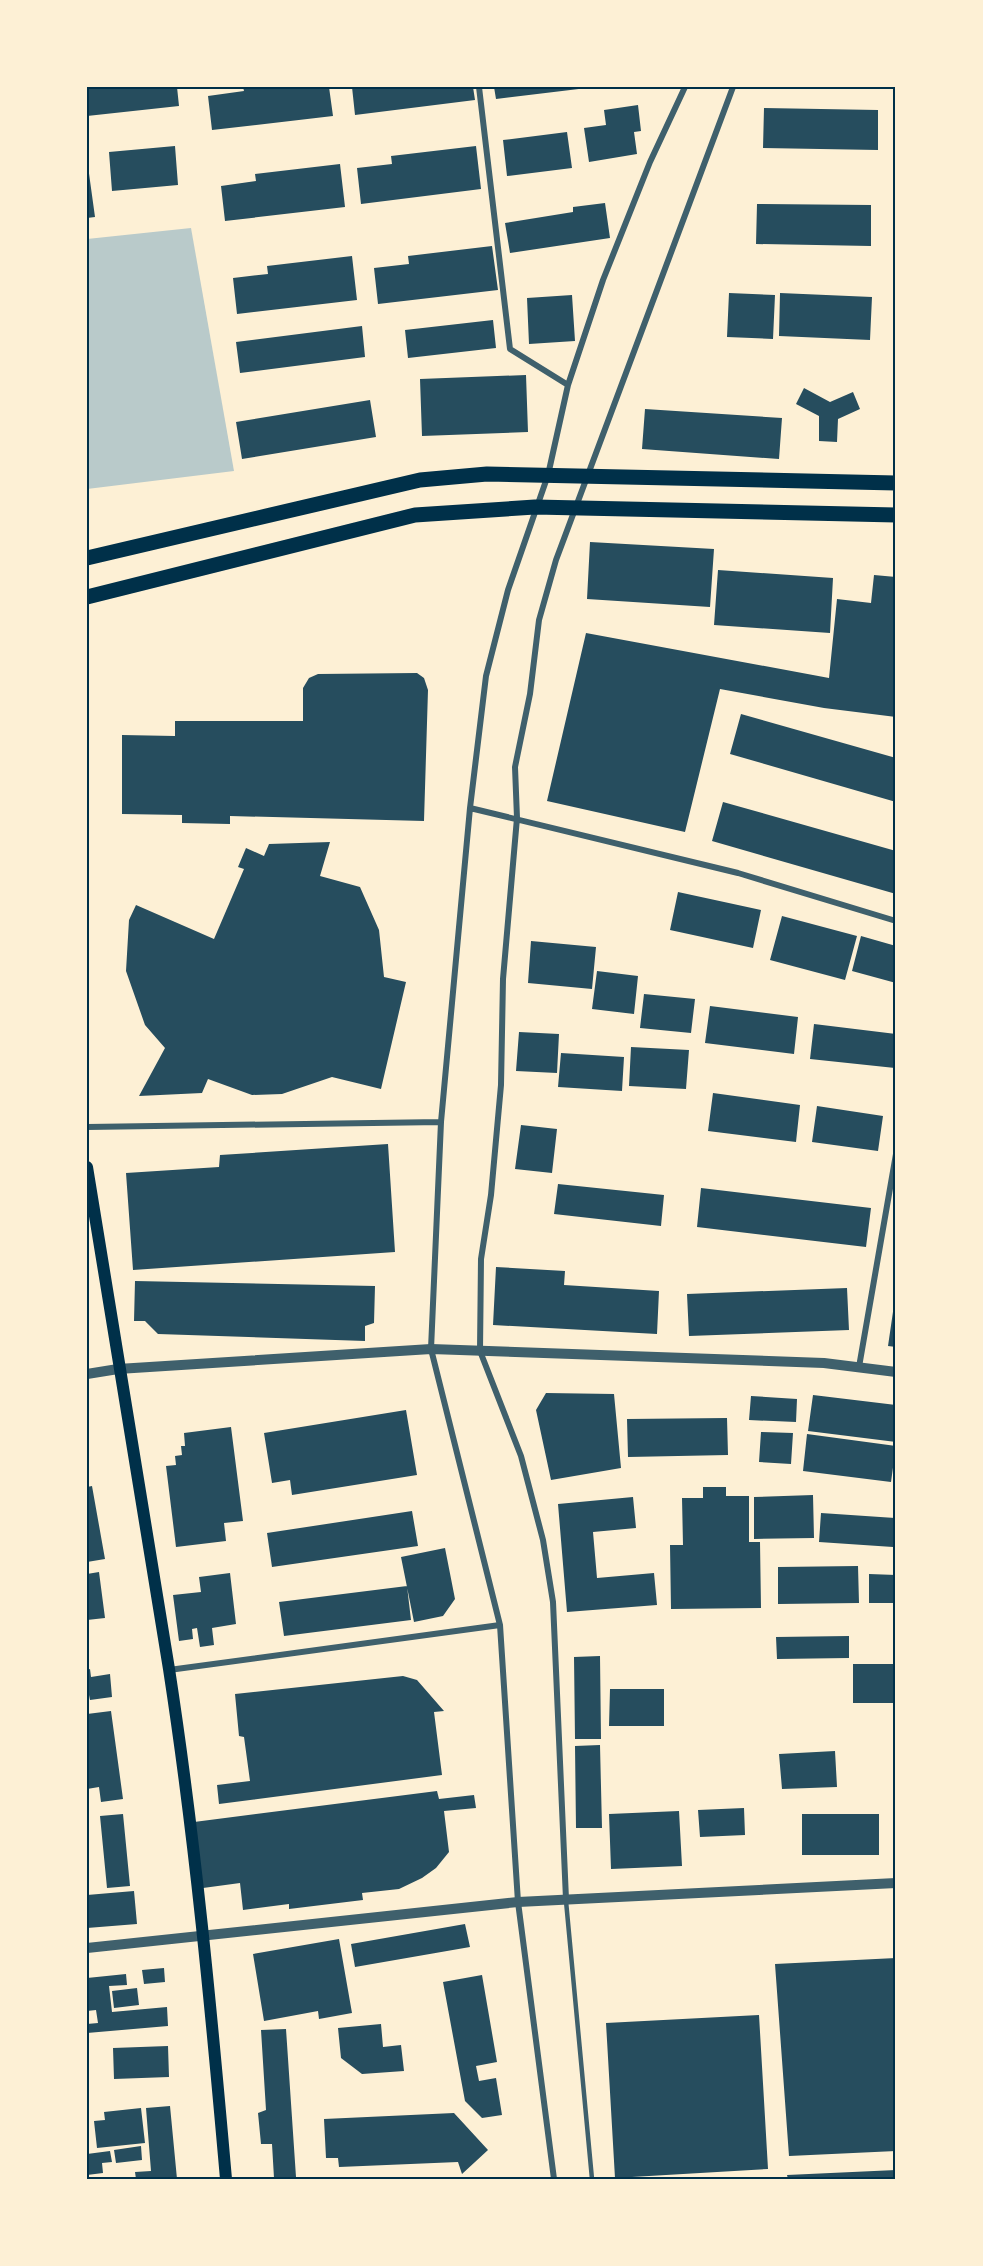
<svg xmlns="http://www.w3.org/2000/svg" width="983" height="2266" viewBox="0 0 983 2266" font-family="'Crimson Pro',serif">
<rect width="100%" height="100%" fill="#fdf0d5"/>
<path fill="#b9caca" d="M 191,228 L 234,471 L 87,489 L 87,239 Z"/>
<path fill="#264d5e" d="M 87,87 L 177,87 L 179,106 L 87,116 Z
M 243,87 L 329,87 L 333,116 L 212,130 L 208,96 L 244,91 Z
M 352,87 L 473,87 L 475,100 L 355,115 Z
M 494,87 L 587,87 L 587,88 L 496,99 Z
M 638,105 L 641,131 L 634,132 L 637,154 L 589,162 L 584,128 L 606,125 L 604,110 Z
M 764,108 L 878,110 L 878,150 L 763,148 Z
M 567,132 L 572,168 L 507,176 L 503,140 Z
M 175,146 L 178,185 L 112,191 L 109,152 Z
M 476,146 L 481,189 L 361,204 L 357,168 L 392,164 L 391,156 Z
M 87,159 L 95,217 L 87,218 Z
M 340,164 L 345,207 L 225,221 L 221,186 L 256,181 L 255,174 Z
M 605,203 L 610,238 L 510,253 L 505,223 L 573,212 L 573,207 Z
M 757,204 L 871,205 L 871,246 L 756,244 Z
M 492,246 L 498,290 L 378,304 L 374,268 L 409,264 L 408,256 Z
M 352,256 L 357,300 L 237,314 L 233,278 L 268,274 L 267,266 Z
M 729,293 L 775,295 L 773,339 L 727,337 Z
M 780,293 L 872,297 L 870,340 L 779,336 Z
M 572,295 L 575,341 L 529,344 L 527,298 Z
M 493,320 L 496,348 L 408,358 L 405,330 Z
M 362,326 L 365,357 L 240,373 L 236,342 Z
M 526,375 L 528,432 L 422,436 L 420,379 Z
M 804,388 L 830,402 L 853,392 L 860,409 L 838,419 L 837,442 L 819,441 L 819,416 L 796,404 Z
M 370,400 L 376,437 L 242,459 L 236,422 Z
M 645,409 L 782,418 L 779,459 L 642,449 Z
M 590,542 L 714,549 L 710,607 L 587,599 Z
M 718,570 L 833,578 L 830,633 L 714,625 Z
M 874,575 L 896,577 L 896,717 L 824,708 L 827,690 L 824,708 L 720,689 L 685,832 L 547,801 L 586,633 L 829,678 L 837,599 L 871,603 Z
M 417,673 L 424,678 L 428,690 L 424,821 L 230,816 L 230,824 L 182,823 L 182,815 L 122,814 L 122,735 L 175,736 L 175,721 L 303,721 L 303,688 L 309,678 L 318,674 Z
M 741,714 L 896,758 L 896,802 L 730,754 Z
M 723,802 L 896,851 L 896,894 L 712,841 Z
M 330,842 L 320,876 L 360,887 L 379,930 L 384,977 L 406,982 L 381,1089 L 332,1077 L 282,1094 L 252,1095 L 208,1079 L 202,1093 L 139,1096 L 165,1048 L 145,1025 L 126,971 L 129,920 L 136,905 L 214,939 L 244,869 L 238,867 L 246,848 L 264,856 L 269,844 Z
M 678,892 L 761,910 L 753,948 L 670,930 Z
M 782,916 L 857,936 L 845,980 L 770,960 Z
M 861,936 L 896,946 L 896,983 L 852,971 Z
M 531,941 L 596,947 L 592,989 L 528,983 Z
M 597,971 L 638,976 L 634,1014 L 592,1009 Z
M 644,994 L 695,999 L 691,1033 L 640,1028 Z
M 710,1006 L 798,1017 L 794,1054 L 705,1043 Z
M 814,1024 L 896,1034 L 895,1068 L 810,1059 Z
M 519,1032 L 559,1034 L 557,1073 L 516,1071 Z
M 631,1047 L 689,1050 L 686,1089 L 629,1086 Z
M 561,1053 L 624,1057 L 622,1091 L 558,1087 Z
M 713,1093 L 800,1105 L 796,1142 L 708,1131 Z
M 817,1106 L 883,1116 L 878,1151 L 812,1142 Z
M 521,1125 L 557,1129 L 552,1173 L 515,1169 Z
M 388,1144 L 395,1252 L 133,1270 L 126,1173 L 219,1167 L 220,1155 Z
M 558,1184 L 664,1195 L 661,1226 L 554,1214 Z
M 701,1188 L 871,1208 L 866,1247 L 697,1227 Z
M 496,1267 L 565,1271 L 564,1285 L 659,1291 L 657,1334 L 493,1325 Z
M 135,1281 L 375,1286 L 374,1323 L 365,1326 L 365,1341 L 158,1334 L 145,1321 L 134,1321 Z
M 847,1288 L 849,1330 L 689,1336 L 687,1294 Z
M 895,1298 L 896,1298 L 896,1347 L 888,1346 Z
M 546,1393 L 614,1394 L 621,1468 L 551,1480 L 536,1410 Z
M 813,1395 L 896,1405 L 896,1442 L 808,1431 Z
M 751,1396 L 797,1399 L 796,1422 L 749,1420 Z
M 406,1410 L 417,1475 L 292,1495 L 290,1480 L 272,1483 L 264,1433 Z
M 727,1418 L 728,1455 L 628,1457 L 627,1419 Z
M 231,1427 L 243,1521 L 224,1523 L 226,1541 L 176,1547 L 166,1466 L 176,1465 L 175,1456 L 182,1455 L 181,1446 L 185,1446 L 184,1433 Z
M 761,1432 L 793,1433 L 791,1464 L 759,1462 Z
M 807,1434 L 896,1446 L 891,1482 L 803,1471 Z
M 92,1486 L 105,1559 L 87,1562 L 87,1487 Z
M 703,1487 L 726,1487 L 726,1496 L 749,1496 L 749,1542 L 760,1542 L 761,1608 L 671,1609 L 670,1545 L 683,1545 L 682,1498 L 703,1498 Z
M 813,1495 L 814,1538 L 754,1539 L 754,1497 Z
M 633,1497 L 636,1528 L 593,1532 L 597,1578 L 654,1573 L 657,1605 L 567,1612 L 558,1504 Z
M 412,1511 L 418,1546 L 272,1567 L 267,1533 Z
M 821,1513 L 895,1518 L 893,1547 L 819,1542 Z
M 445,1548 L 455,1599 L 443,1616 L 414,1622 L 401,1557 Z
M 858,1566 L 859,1603 L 778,1604 L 778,1567 Z
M 99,1572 L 105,1618 L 87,1620 L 87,1574 Z
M 230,1573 L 236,1624 L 212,1628 L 214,1645 L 200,1647 L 197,1628 L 192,1629 L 193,1639 L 179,1641 L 173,1595 L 201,1592 L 199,1577 Z
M 869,1574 L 896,1575 L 896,1603 L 869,1603 Z
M 407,1586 L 411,1620 L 284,1636 L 279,1602 Z
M 849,1636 L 849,1658 L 777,1659 L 776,1637 Z
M 600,1656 L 601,1739 L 575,1739 L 574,1657 Z
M 853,1664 L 896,1664 L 896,1703 L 853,1703 Z
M 90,1669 L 91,1677 L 110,1674 L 112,1697 L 90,1700 L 89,1695 L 87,1695 L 87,1670 Z
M 403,1676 L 417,1680 L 444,1711 L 434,1712 L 442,1775 L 219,1804 L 217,1785 L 250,1781 L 244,1737 L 239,1736 L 235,1694 Z
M 610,1689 L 664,1689 L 664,1726 L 609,1726 Z
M 111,1711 L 123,1799 L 101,1802 L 99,1787 L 87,1789 L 87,1714 Z
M 600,1745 L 602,1828 L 576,1828 L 575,1746 Z
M 835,1751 L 837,1787 L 782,1789 L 779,1754 Z
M 437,1791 L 439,1799 L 474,1795 L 476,1808 L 444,1811 L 449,1852 L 436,1868 L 422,1878 L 399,1889 L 362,1893 L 363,1900 L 289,1909 L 289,1904 L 243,1910 L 240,1883 L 203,1888 L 194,1822 Z
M 744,1808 L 745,1835 L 700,1837 L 698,1810 Z
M 679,1811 L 682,1866 L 611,1869 L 609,1814 Z
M 123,1814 L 130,1886 L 107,1888 L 100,1816 Z
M 802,1814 L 879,1814 L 879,1855 L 802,1855 Z
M 134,1891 L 137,1924 L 87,1928 L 87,1895 Z
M 465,1924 L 470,1947 L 355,1967 L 351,1944 Z
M 339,1939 L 352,2013 L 319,2019 L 318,2011 L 264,2021 L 253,1954 Z
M 896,1958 L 896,2151 L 789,2156 L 775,1964 Z
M 164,1968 L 165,1982 L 144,1984 L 142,1970 Z
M 126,1974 L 127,1985 L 109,1986 L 112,2012 L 167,2007 L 168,2026 L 87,2033 L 87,2024 L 98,2023 L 96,2010 L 87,2011 L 87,1978 Z
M 482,1975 L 497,2062 L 476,2066 L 479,2081 L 496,2078 L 502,2115 L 482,2118 L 465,2101 L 443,1982 Z
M 137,1988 L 139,2005 L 114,2008 L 112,1991 Z
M 759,2015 L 768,2169 L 615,2178 L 606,2023 Z
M 381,2024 L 383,2047 L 401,2045 L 404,2071 L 362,2074 L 341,2058 L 338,2028 Z
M 286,2029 L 296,2177 L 274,2178 L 272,2144 L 261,2144 L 258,2113 L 266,2110 L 261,2030 Z
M 168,2046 L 169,2077 L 114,2079 L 113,2048 Z
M 170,2106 L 177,2179 L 136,2179 L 135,2172 L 151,2171 L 146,2108 Z
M 141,2108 L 145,2143 L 97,2148 L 94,2121 L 105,2120 L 104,2112 Z
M 454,2113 L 488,2150 L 462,2174 L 458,2162 L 339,2167 L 338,2158 L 326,2158 L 324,2119 Z
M 141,2146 L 142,2160 L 116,2163 L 114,2150 Z
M 110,2151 L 112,2162 L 102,2163 L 103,2173 L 87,2175 L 87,2154 Z
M 896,2170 L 896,2179 L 788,2179 L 787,2175 Z"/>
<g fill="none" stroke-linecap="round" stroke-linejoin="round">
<path stroke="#3f606c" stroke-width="4.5" d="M 566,1901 L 592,2179"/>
<path stroke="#3f606c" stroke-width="6" d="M 479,87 L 510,349 L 568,385
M 470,808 L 738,873 L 896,921
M 87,1127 L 441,1122
M 859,1367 L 896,1154
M 169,1670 L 500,1625
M 566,1899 L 553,1602 L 543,1540 L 521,1456 L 480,1351 L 481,1259 L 491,1195 L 501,1085 L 503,979 L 517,818 L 515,767 L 530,694 L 539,620 L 556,560 L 733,87
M 554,2179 L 518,1902 L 500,1625 L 431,1349 L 441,1122 L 470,808 L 486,676 L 508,590 L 548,475 L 568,385 L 603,280 L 650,162 L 685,87"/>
<path stroke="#3f606c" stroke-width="10" d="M 87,1374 L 118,1369 L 431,1349 L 824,1363 L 896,1372
M 87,1948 L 518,1902 L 896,1883"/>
<path stroke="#003049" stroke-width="12" d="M 87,1167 C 113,1335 143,1502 169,1669 C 195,1838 211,2008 226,2179"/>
<path stroke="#003049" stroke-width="15" d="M 87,558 L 420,480 L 487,474 L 896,483
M 87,597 L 415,515 L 535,507 L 896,515"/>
</g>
<rect width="983" height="2266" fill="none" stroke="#fdf0d5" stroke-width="177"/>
<rect x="88" y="88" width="806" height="2090" fill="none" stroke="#003049" stroke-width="2"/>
</svg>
